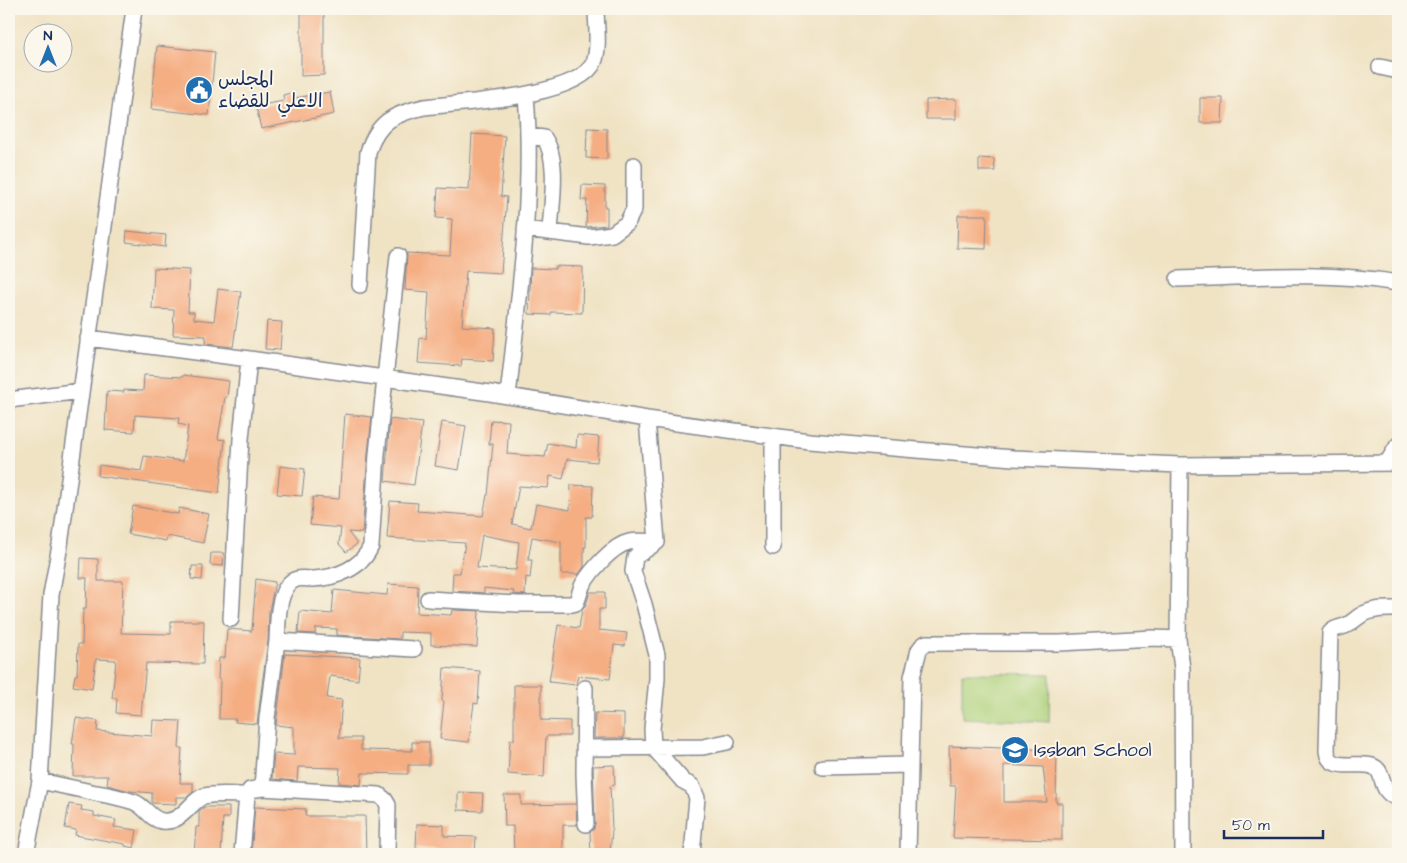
<svg xmlns="http://www.w3.org/2000/svg" width="1407" height="863" viewBox="0 0 1407 863" font-family="'Architects Daughter','Playpen Sans Arabic',sans-serif">
<rect width="100%" height="100%" fill="#fbf7ec"/>
<filter id="ink" filterUnits="userSpaceOnUse"><feTurbulence type="fractalNoise" baseFrequency=".02" numOctaves="2"/><feDisplacementMap in="SourceGraphic" scale="10" xChannelSelector="R" yChannelSelector="G"/><feConvolveMatrix kernelMatrix="1 2 1 2 8 2 1 2 1" color-interpolation-filters="sRGB"/></filter>
<filter id="wash" filterUnits="userSpaceOnUse"><feTurbulence type="fractalNoise" baseFrequency=".0096" numOctaves="4" result="noise"/><feDisplacementMap in="SourceGraphic" scale="20" xChannelSelector="R" yChannelSelector="G"/><feGaussianBlur stdDeviation="1.12" result="paint"/><feColorMatrix in="noise" values="0 0 0 0 0 0 0 0 0 0 0 0 0 0 0 0 0 1.4 0 .05"/><feComposite in="paint" operator="in"/></filter>
<g filter="url(#wash)">
<rect width="100%" height="100%" fill="#f0e3c4"/>
<path fill="#add17a" stroke="#64806c" d="M 962,673 L 1050,674 L 1049,722 L 962,718 Z"/>
<g id="blocks">
<path fill="#f5ad82" fill-rule="evenodd" d="M 301,9 L 324,9 L 324,75 L 301,76 Z
M 157,46 L 215,52 L 209,115 L 151,109 Z
M 294,92 L 295,98 L 330,92 L 334,114 L 261,129 L 256,106 L 284,101 L 283,95 Z
M 1200,98 L 1223,98 L 1222,123 L 1200,123 Z
M 956,99 L 956,119 L 926,119 L 926,100 Z
M 587,128 L 607,129 L 607,159 L 586,158 Z
M 472,134 L 505,136 L 501,196 L 507,197 L 501,273 L 466,271 L 462,326 L 495,328 L 493,361 L 462,359 L 461,366 L 418,363 L 420,338 L 426,339 L 429,292 L 405,290 L 407,253 L 450,255 L 452,219 L 436,218 L 438,188 L 469,190 Z
M 979,158 L 994,159 L 995,171 L 979,171 Z
M 582,185 L 605,186 L 605,207 L 607,207 L 607,225 L 586,227 L 587,200 L 581,200 Z
M 958,215 L 987,215 L 986,249 L 957,248 Z
M 127,231 L 166,235 L 165,247 L 126,242 Z
M 555,266 L 583,267 L 582,313 L 551,312 L 551,315 L 529,314 L 531,268 L 555,269 Z
M 154,268 L 190,270 L 188,312 L 194,312 L 194,319 L 214,321 L 218,289 L 241,292 L 233,347 L 205,344 L 206,336 L 173,335 L 174,310 L 152,309 Z
M 267,321 L 282,322 L 280,350 L 265,349 Z
M 144,375 L 183,377 L 183,375 L 229,381 L 227,397 L 225,397 L 218,439 L 225,440 L 219,493 L 98,476 L 99,465 L 141,471 L 144,456 L 183,461 L 188,426 L 178,424 L 179,418 L 135,415 L 134,432 L 105,430 L 107,391 L 124,392 L 124,390 L 143,391 Z
M 345,414 L 372,417 L 368,453 L 362,533 L 348,532 L 357,544 L 346,552 L 339,544 L 341,528 L 310,525 L 313,497 L 339,499 Z
M 390,419 L 422,423 L 414,485 L 385,481 Z
M 491,420 L 509,421 L 507,454 L 545,457 L 548,443 L 576,448 L 577,435 L 599,437 L 597,462 L 567,459 L 563,479 L 550,476 L 548,488 L 519,486 L 512,524 L 531,528 L 536,504 L 570,510 L 571,485 L 593,486 L 592,517 L 586,517 L 586,547 L 584,547 L 584,567 L 579,574 L 561,574 L 561,542 L 532,537 L 528,560 L 532,560 L 530,578 L 526,577 L 525,595 L 513,594 L 514,591 L 484,588 L 484,593 L 452,591 L 453,573 L 460,573 L 465,543 L 387,538 L 390,501 L 418,503 L 417,511 L 483,516 L 487,495 L 488,495 L 493,444 L 489,444 ZM 482,535 L 519,542 L 516,570 L 477,568 Z
M 442,422 L 466,426 L 459,470 L 435,466 Z
M 280,466 L 305,469 L 302,496 L 277,494 Z
M 133,506 L 178,514 L 179,508 L 209,514 L 203,543 L 167,536 L 166,541 L 128,534 Z
M 211,553 L 224,553 L 223,566 L 210,565 Z
M 81,558 L 98,559 L 98,581 L 123,581 L 121,633 L 171,634 L 171,621 L 204,621 L 203,664 L 146,663 L 141,715 L 116,713 L 117,698 L 112,698 L 116,660 L 96,659 L 92,689 L 73,686 L 75,675 L 77,675 L 78,644 L 82,644 L 83,609 L 86,609 L 87,578 L 80,578 Z
M 192,566 L 203,566 L 202,580 L 191,579 Z
M 256,579 L 275,582 L 269,611 L 268,640 L 257,724 L 235,722 L 236,719 L 219,719 L 220,679 L 218,679 L 219,658 L 225,658 L 227,629 L 252,631 Z
M 388,584 L 418,586 L 417,613 L 451,615 L 452,610 L 479,611 L 477,647 L 431,645 L 431,633 L 400,632 L 400,639 L 337,635 L 337,629 L 316,628 L 315,634 L 298,633 L 300,611 L 332,614 L 334,590 L 387,595 Z
M 590,592 L 605,592 L 605,609 L 599,609 L 599,630 L 627,633 L 625,646 L 614,645 L 610,679 L 578,676 L 576,685 L 549,682 L 558,625 L 579,628 L 582,610 L 586,605 Z
M 285,654 L 360,658 L 358,680 L 330,676 L 327,698 L 342,700 L 339,738 L 361,738 L 361,750 L 412,751 L 412,742 L 429,742 L 429,765 L 408,765 L 408,774 L 362,773 L 361,785 L 339,783 L 340,768 L 298,767 L 297,781 L 272,779 L 274,754 L 294,755 L 294,727 L 276,725 Z
M 444,668 L 480,671 L 478,704 L 474,703 L 469,742 L 440,739 L 444,701 L 442,701 Z
M 514,685 L 541,685 L 541,720 L 570,721 L 570,736 L 546,736 L 544,777 L 508,774 L 510,740 L 514,740 Z
M 595,713 L 624,714 L 624,738 L 594,738 Z
M 76,718 L 98,721 L 97,731 L 152,736 L 153,720 L 181,721 L 179,748 L 182,748 L 180,783 L 193,783 L 193,792 L 187,797 L 176,797 L 176,804 L 152,803 L 152,793 L 130,791 L 107,785 L 108,776 L 73,776 L 74,744 L 72,744 Z
M 949,746 L 1057,750 L 1056,803 L 1062,803 L 1062,840 L 953,838 L 956,786 L 950,786 ZM 1004,765 L 1043,767 L 1047,802 L 1004,802 Z
M 614,765 L 615,785 L 610,786 L 612,830 L 610,854 L 591,854 L 590,832 L 594,829 L 595,824 L 593,766 Z
M 458,792 L 483,793 L 482,811 L 458,810 Z
M 504,795 L 521,795 L 521,805 L 576,804 L 577,825 L 563,825 L 563,854 L 514,854 L 513,826 L 505,826 Z
M 69,804 L 82,806 L 81,810 L 94,812 L 94,816 L 116,820 L 114,827 L 137,830 L 134,848 L 125,846 L 125,844 L 75,835 L 76,830 L 65,828 Z
M 204,807 L 229,807 L 229,818 L 223,818 L 221,854 L 194,854 L 196,827 L 199,827 L 199,811 Z
M 255,807 L 306,809 L 305,816 L 365,816 L 366,854 L 316,854 L 316,850 L 297,850 L 297,854 L 278,853 L 278,854 L 251,854 Z
M 417,824 L 444,825 L 444,836 L 476,837 L 475,854 L 449,854 L 449,850 L 416,848 Z"/>
</g>
</g>
<g filter="url(#ink)">
<use href="#blocks" fill-opacity="0" stroke="#868991" stroke-width="1"/>
<g fill="none" stroke-linecap="round" stroke-linejoin="round">
<g stroke="#868991" stroke-width="18">
<path id="street" d="M 1380,67 L 1398,71
M 528,136 L 544,138 C 560,160 551,206 550,232
M 525,229 L 589,237 L 612,234 L 627,223 L 634,209 L 634,165
M 1178,279 C 1251,277 1326,271 1398,283
M 360,285 L 368,152 C 378,121 394,114 424,107 C 459,103 580,97 594,62 C 600,48 596,24 596,9
M 88,338 L 249,359 L 490,393 L 647,419 L 809,441 L 1013,458 L 1180,465 L 1398,463
M 508,396 C 519,296 534,195 526,95
M 9,400 L 81,391
M 647,419 L 657,542 L 635,557 L 633,571 L 644,604 L 657,655 L 657,679 L 652,729 L 653,747 L 683,781 L 692,786 L 697,798 L 692,854
M 1387,463 L 1398,445
M 1180,465 L 1178,639 L 1182,668 L 1183,854
M 773,547 L 773,437
M 428,599 L 518,604 L 572,604 L 576,603 C 579,597 580,590 583,584 C 592,570 612,546 629,542 C 638,540 648,542 657,542
M 1398,609 C 1386,609 1375,608 1363,614 C 1357,617 1353,622 1347,625 C 1341,628 1334,627 1330,633 L 1327,751 C 1329,773 1358,761 1372,766 C 1387,771 1377,792 1398,798
M 231,619 L 241,439 L 249,359
M 277,641 C 278,624 277,599 288,585 C 295,576 304,579 313,579 C 336,578 362,568 371,546 L 377,454 L 398,256
M 585,688 L 584,773 L 586,824
M 584,748 L 703,747 L 727,742
M 823,767 L 909,765
M 40,781 C 58,785 77,789 96,793 C 109,795 122,798 134,802 C 145,806 150,819 162,821 C 182,824 191,800 204,796 C 217,793 233,795 247,795
M 262,788 L 267,718 L 277,641 L 414,649
M 26,854 L 40,781 L 51,595 L 60,545 L 134,9
M 242,854 L 247,795 L 250,790 L 262,788 L 379,795 L 385,800 L 388,805 L 387,854
M 908,854 L 912,677 L 919,650 L 922,646 L 926,643 L 1060,643 L 1153,638 L 1178,639"/>
</g>
<use href="#street" stroke="#fff" stroke-width="15"/>
</g>
</g>
<defs>
<g id="civic-disc" transform="scale(1.4375)"><circle r="9.5" fill="#1f6fb2" stroke="#fbf7ec"/><path d="M-.6-6.5H3V-4.5H.6V-3L4-1V1h2V6H-6V1h2V-1L-.6-3ZM-1.2 2.5V6h2.4V2.5Z" fill="#fff"/></g>
<g id="school-disc" transform="scale(1.4375)"><circle r="9.5" fill="#1f6fb2" stroke="#fbf7ec"/><path d="M0-5L7-2L0 1L-7-2ZM-4 1L0 2.5L4 1V4Q0 6-4 4Z" fill="#fff"/></g>
</defs>
<g fill-rule="evenodd">
<use href="#civic-disc" x="199" y="90"/>
<use href="#school-disc" x="1015" y="750"/>
</g>
<g text-anchor="middle" dominant-baseline="central" stroke-width="4" stroke-linejoin="round" paint-order="stroke">
<g font-size="19" fill="#1b2f5e" stroke="#fbf7ec" text-anchor="start">
<text x="218" y="79">المجلس<tspan x="218" dy="22">الاعلي للقضاء</tspan></text>
<text x="1034" y="750">Issban School</text>
</g>
</g>
<rect width="1407" height="863" fill="none" stroke="#fbf7ec" stroke-width="30"/>
<g transform="translate(48 48)"><circle r="24" fill="#fbf7ec" stroke="#a1a7b3"/>
<path d="M0-4L9 19L0 12L-9 19Z" fill="#1f6fb2"/>
<text y="-8" font-size="14" font-weight="bold" text-anchor="middle" fill="#1b2f5e">N</text>
</g>
<path d="M1224 830v8h99v-8" fill="none" stroke="#1b2f5e" stroke-width="2.5"/>
<text x="1232" y="830" font-size="15" fill="#1b2f5e" stroke="#fbf7ec" stroke-width="4" paint-order="stroke">50 m</text>
</svg>
